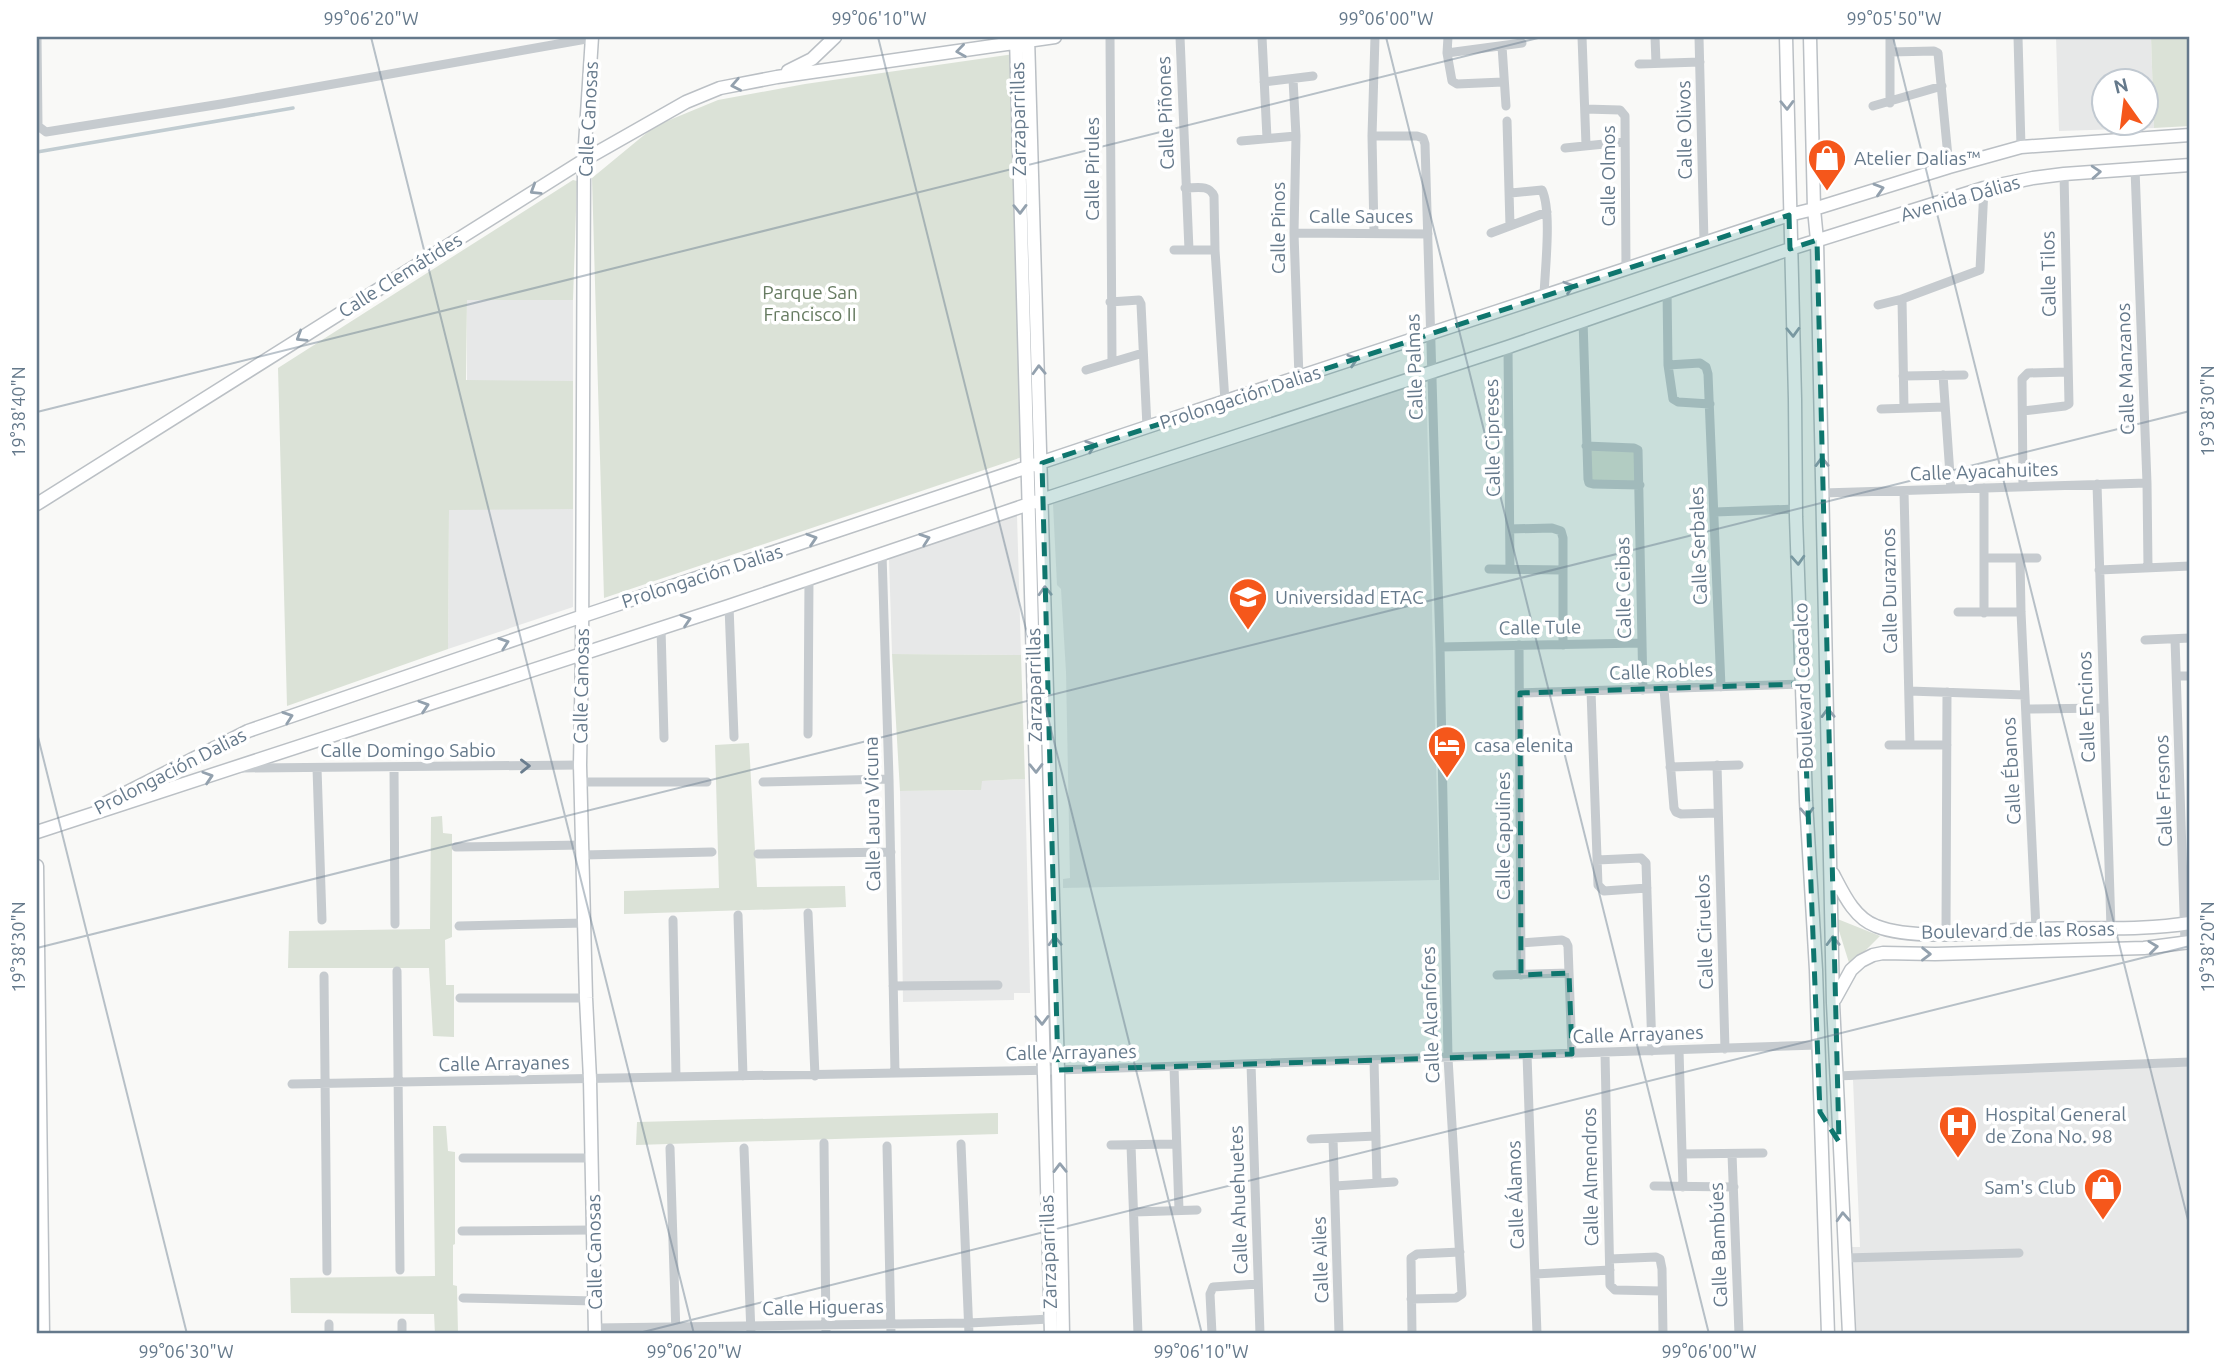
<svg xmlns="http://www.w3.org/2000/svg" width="2227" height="1371" viewBox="0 0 2227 1371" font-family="Ubuntu,sans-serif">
<rect width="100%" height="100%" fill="#f9f9f7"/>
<path fill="#e7e8e8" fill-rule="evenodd" d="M 2056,37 L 2151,37 L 2154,128 L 2059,131 ZM 2104,80 L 2146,80 L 2146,122 L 2104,122 Z
M 467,300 L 573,300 L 573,381 L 467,381 Z
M 1426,379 L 1439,880 L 1063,888 L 1063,879 L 1070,878 L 1066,672 L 1061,589 L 1057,585 L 1053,504 L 1300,423 Z
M 449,509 L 573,509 L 573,607 L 448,649 Z
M 1017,515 L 1021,655 L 892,654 L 889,559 Z
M 1025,779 L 1030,993 L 1014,993 L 1014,1000 L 903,1002 L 900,791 L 981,790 L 981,781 Z
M 2190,1066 L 2190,1334 L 1856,1334 L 1852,1247 L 1860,1247 L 1853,1080 Z"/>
<path fill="#dbe2d7" d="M 2151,37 L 2190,37 L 2190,126 L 2154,128 Z
M 1014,54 L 1031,454 L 604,598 L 592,178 L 655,126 L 718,100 L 805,84 Z
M 573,180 L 577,181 L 573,300 L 467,300 L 466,380 L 573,381 L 573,509 L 449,510 L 448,649 L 287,706 L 278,368 Z
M 1588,449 L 1635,452 L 1636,483 L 1590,480 Z
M 892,654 L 1021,655 L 1025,779 L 982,781 L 981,790 L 900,791 Z
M 749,743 L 757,887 L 845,886 L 846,907 L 624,914 L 624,891 L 719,888 L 715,745 Z
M 442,816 L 443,833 L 452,834 L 452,937 L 445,940 L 446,985 L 454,985 L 454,1037 L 433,1036 L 429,968 L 288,968 L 289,931 L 430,929 L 431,817 Z
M 1835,918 L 1880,936 L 1850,966 Z
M 998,1113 L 998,1134 L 636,1145 L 637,1122 Z
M 433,1126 L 446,1126 L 448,1151 L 455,1152 L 455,1244 L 453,1245 L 453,1285 L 457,1286 L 458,1334 L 435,1334 L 434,1314 L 291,1313 L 290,1278 L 435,1276 Z"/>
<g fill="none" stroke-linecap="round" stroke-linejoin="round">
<path stroke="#c1ccd1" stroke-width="3.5" d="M 37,152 L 293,108"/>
<g stroke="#bbc0c5" stroke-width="15">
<path id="secondary" d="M 592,37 L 584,160 L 582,654 L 580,765 L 586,998 L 590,1079 L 595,1334
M 1016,37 L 1051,1334
M 1028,37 L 1058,1070 L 1063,1334
M 1786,37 L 1795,399 L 1796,517 L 1806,801 L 1816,970 L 1828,1334
M 1810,37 L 1814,209 L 1817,240 L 1833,1003 L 1849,1334
M 788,71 L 812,59 L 835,37
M 37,504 L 584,160 L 686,102 L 720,88 L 777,77 L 1055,37
M 104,804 L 248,731 L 583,616 L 1147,427 L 1789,215 L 1814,209 L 1949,167 L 2021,147 L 2190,135
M 37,832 L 729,606 L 1029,504 L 1508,347 L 1790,249 L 1984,188 L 2033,178 L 2064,174 L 2190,165
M 37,866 L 43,1334
M 1833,874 C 1843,893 1854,918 1876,926 C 1916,942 1992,931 2036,929 C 2087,927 2140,931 2190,923
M 1835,999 L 1851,970 L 1861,961 L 1873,955 L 1883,953 L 1935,954 L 2144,948 L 2190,942"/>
</g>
<path stroke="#c6cbcf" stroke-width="9" d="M 37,37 L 38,126 L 46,132 L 221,104 L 592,38
M 1110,37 L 1112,362
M 1180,37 L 1189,250
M 1262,37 L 1267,138
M 1448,37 L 1447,53 L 1452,81 L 1457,84 L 1503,82
M 1582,37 L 1586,145
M 1655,37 L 1656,63
M 1699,37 L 1704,242
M 1890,37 L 1890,103
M 2018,37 L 2021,147
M 1502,46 L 1506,106
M 1890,52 L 1934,51 L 1938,53 L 1949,167
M 1447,53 L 1522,43
M 1639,64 L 1700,62
M 1293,79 L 1296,136 L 1294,233 L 1299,378
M 1264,82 L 1313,76
M 1873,106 L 1942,86
M 1585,109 L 1620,110 L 1625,116 L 1626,269
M 1507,121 L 1510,226
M 1372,136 L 1417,136 L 1423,138 L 1425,144 L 1440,647 L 1448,1058 L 1462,1294 L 1456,1298 L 1411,1299
M 1241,141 L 1296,136
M 1565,148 L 1624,142
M 2135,169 L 2147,483 L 2148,568
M 1185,188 C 1196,188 1209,184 1214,196 L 1215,250 L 1225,401
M 1511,193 L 1542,190 C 1552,211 1545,269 1544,295
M 1294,233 L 1428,234
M 1374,233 L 1372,136 L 1375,37
M 1491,233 L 1547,212
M 1174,250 L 1215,250
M 1667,290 L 1668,365 L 1673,399 L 1678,402 L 1710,404
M 1902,299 L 1904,408
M 1110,302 L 1139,300 L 1141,304 L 1147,427
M 1878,305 L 1902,299 L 1980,270 L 1984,188
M 1583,320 L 1588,479 L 1589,483 L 1593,484 L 1640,485
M 1508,347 L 1510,569
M 1668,365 L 1700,363 L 1706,367 L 1708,374 L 1721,687
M 1086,370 L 1143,353
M 1943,375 L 1951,489
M 1903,376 L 1964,375
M 1881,409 L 1945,407
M 2023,411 L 2065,406 L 2069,404 L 2064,174
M 1586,446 L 1634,448 L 1638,450 L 1643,690
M 2097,484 L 2111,928
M 2023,487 L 2022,379 L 2028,373 L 2068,372
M 1984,488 L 1984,613
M 1904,491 L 1910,745
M 1823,493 L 2147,483
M 1715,512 L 1796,509
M 1510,529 L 1552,528 L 1561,531 L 1563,538 L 1563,645
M 882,554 L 889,779 L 895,1073
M 1984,558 L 2037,558
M 2020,558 L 2021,612 L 2036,929
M 1489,569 L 1563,570
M 2099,570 L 2190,566
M 729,606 L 734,737
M 1958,612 L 2021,612
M 661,628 L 664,738
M 2175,639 L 2185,943
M 2145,640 L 2190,638
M 1519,645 L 1521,975
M 1440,647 L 1641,643
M 2177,676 L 2190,676
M 1664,689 L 1674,808 L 1676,812 L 1681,814 L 1718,813
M 1591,691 L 1598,885 L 1604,891 L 1647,888
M 1909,691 L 2025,695
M 1520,693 L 1803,684
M 2026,709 L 2104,708
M 808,734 L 809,578
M 1889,745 L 1947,745
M 1717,765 L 1725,1049
M 1670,767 L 1739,765
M 241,768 L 580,765
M 317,768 L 322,920
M 394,768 L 395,924
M 581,782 L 707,782
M 763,782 L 889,779
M 456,847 L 583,845
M 758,854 L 891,852
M 583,855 L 712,852
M 1597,860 L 1641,858 L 1646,863 L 1652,1051
M 808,913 L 815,1076
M 738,915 L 743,1076
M 673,920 L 676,1077
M 459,926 L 584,923
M 1946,934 L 1947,692
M 1521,943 L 1562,940 L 1566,942 L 1568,946 L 1572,1054
M 397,971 L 400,1270
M 1497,975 L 1569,973
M 324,976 L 327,1271
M 893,986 L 998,985
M 460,998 L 586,998
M 1679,1050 L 1683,1187
M 1605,1053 L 1610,1285 L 1615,1290 L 1661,1291
M 1527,1055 L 1537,1334
M 1374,1060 L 1377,1183
M 1251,1064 L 1260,1334
M 1174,1067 L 1179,1210
M 1836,1076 L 2190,1062
M 292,1084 L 1058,1070 L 1817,1045
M 1311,1139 L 1376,1136
M 1333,1139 L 1339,1334
M 824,1143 L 826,1334
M 961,1144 L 969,1334
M 1111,1145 L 1176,1144
M 1131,1145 L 1138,1334
M 887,1146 L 891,1334
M 670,1148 L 676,1334
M 744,1148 L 751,1334
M 1682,1154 L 1763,1153
M 1732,1154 L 1739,1334
M 463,1158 L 592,1158
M 1335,1186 L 1394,1182
M 1654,1186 L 1734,1187
M 1134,1212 L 1197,1210
M 462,1231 L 593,1230
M 1846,1258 L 2019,1253
M 1610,1259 L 1656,1257 L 1660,1259 L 1662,1269 L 1663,1334
M 1535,1274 L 1610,1270
M 463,1298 L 595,1301
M 402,1323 L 402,1334
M 595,1328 L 969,1323 L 1050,1319
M 329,1334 L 329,1324
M 1212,1334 L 1210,1294 L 1213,1287 L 1258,1284
M 1412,1334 L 1411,1258 L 1417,1254 L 1460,1252"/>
<use href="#secondary" stroke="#fff" stroke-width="12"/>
</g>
<defs><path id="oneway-chevron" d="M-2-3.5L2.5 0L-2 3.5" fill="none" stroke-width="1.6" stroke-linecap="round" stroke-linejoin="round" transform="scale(1.75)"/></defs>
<g stroke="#93a1ae">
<use href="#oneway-chevron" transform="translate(961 51) rotate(172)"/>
<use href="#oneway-chevron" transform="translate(736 85) rotate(169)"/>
<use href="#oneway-chevron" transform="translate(1787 105) rotate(89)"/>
<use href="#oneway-chevron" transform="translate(2096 172) rotate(-4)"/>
<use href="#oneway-chevron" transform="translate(1879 189) rotate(-17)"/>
<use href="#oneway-chevron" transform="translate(535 190) rotate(148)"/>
<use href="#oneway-chevron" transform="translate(1020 209) rotate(89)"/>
<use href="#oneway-chevron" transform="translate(1569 287) rotate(-18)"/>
<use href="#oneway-chevron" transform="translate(1793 332) rotate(88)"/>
<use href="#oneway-chevron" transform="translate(301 337) rotate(148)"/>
<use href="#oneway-chevron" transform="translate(1353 360) rotate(-18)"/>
<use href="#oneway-chevron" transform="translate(1039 370) rotate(-92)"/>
<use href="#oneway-chevron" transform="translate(1091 446) rotate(-19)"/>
<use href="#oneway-chevron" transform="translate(1822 462) rotate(-91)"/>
<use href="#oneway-chevron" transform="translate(812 539) rotate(-18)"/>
<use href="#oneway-chevron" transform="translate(925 539) rotate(-19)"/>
<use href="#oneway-chevron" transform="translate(1798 560) rotate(87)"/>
<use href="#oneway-chevron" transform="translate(1045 591) rotate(-92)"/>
<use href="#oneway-chevron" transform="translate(686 620) rotate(-18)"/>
<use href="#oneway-chevron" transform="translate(504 643) rotate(-19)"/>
<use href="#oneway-chevron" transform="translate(424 706) rotate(-18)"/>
<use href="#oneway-chevron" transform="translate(1828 713) rotate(-91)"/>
<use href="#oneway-chevron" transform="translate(288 717) rotate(-19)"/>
<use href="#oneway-chevron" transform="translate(1036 768) rotate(89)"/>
<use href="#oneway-chevron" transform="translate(208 777) rotate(-18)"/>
<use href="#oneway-chevron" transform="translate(1807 812) rotate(87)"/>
<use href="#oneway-chevron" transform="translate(1055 941) rotate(-92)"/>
<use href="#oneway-chevron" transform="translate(1833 941) rotate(-91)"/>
<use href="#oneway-chevron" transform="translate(2153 947) rotate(-7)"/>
<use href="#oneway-chevron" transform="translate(1926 954) rotate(1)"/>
<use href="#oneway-chevron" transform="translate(1042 1020) rotate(89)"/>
<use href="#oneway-chevron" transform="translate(1060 1168) rotate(-91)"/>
<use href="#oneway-chevron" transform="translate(1843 1217) rotate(-93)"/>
</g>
<use stroke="#6a7d8e" href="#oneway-chevron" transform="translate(525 766) rotate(-1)"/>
<path fill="#0f766e" fill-opacity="0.2" stroke="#0f766e" stroke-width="5" stroke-dasharray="14 9" stroke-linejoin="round" d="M 1789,215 L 1790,249 L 1817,240 L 1839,1142 L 1820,1112 L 1803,684 L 1520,693 L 1521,975 L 1569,973 L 1572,1054 L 1058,1070 L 1042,463 Z"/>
<path fill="none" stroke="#65798b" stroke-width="2" stroke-opacity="0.45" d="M 371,37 L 694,1334M 878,37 L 1202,1334M 1386,37 L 1709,1334M 1893,37 L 2190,1228M 37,412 L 1542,37M 37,733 L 187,1334M 37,948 L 2190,411M 635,1334 L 2190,946"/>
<defs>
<g id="shop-pin" transform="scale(2.0125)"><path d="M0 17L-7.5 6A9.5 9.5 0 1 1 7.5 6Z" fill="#f5571b" stroke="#fff"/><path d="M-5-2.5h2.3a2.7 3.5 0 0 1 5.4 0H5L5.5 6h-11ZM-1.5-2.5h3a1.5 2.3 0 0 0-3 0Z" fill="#fff"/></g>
<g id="school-pin" transform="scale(2.0125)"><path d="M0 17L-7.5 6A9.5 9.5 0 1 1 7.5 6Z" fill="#f5571b" stroke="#fff"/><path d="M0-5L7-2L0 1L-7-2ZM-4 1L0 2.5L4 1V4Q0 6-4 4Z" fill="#fff"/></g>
<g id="hotel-pin" transform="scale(2.0125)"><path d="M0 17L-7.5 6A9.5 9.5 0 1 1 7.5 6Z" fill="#f5571b" stroke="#fff"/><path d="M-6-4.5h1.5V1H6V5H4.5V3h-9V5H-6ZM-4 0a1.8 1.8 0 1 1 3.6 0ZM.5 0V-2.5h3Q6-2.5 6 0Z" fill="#fff"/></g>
<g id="hospital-pin" transform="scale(2.0125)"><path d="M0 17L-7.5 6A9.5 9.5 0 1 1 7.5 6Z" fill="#f5571b" stroke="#fff"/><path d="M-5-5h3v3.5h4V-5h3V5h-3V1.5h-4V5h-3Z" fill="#fff"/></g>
</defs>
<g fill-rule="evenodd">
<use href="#shop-pin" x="1827" y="158"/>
<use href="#school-pin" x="1248" y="597"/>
<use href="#hotel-pin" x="1447" y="745"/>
<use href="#hospital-pin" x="1958" y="1125"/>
<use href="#shop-pin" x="2103" y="1187"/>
</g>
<g text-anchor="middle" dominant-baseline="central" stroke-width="7" stroke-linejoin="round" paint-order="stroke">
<g font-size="19" fill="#65798b" stroke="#fff">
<text transform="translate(1165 113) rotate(-92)">Calle Piñones</text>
<text transform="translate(588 119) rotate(-87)">Calle Canosas</text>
<text transform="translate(1018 119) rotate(-91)">Zarzaparrillas</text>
<text transform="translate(1684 130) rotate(-91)">Calle Olivos</text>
<text transform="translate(1092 169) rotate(-90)">Calle Pirules</text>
<text transform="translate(1608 176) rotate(-90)">Calle Olmos</text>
<text transform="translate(1960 198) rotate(-16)">Avenida Dálias</text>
<text x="1361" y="216">Calle Sauces</text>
<text transform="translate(1278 228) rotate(-90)">Calle Pinos</text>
<text transform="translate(2048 274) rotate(-91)">Calle Tilos</text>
<text transform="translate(400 275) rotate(-32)">Calle Clemátides</text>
<text transform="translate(1414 367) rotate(-92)">Calle Palmas</text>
<text transform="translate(2125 369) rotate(-92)">Calle Manzanos</text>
<text transform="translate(1240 397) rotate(-18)">Prolongación Dalias</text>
<text transform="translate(1492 438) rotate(-91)">Calle Cipreses</text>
<text transform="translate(1984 471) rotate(-2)">Calle Ayacahuites</text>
<text transform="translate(1698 546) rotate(-92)">Calle Serbales</text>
<text transform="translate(702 576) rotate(-18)">Prolongación Dalias</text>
<text transform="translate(1623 588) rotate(-91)">Calle Ceibas</text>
<text transform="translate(1889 591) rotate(-91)">Calle Duraznos</text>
<text transform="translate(1540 627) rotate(-1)">Calle Tule</text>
<text transform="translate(1661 671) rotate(-2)">Calle Robles</text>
<text transform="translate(1034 685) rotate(-91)">Zarzaparrillas</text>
<text transform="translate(581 686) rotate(-89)">Calle Canosas</text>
<text transform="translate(1803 686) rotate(-92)">Boulevard Coacalco</text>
<text transform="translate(2086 707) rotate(-92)">Calle Encinos</text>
<text x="408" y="750">Calle Domingo Sabio</text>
<text transform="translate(170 771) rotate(-27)">Prolongación Dalias</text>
<text transform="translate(2011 771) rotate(-93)">Calle Ébanos</text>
<text transform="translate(2163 791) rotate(-92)">Calle Fresnos</text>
<text transform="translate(872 814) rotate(-91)">Calle Laura Vicuna</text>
<text transform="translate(1503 836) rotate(-90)">Calle Capulines</text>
<text transform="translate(2018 930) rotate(-1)">Boulevard de las Rosas</text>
<text transform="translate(1704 932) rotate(-92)">Calle Ciruelos</text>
<text transform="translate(1430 1015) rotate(-92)">Calle Alcanfores</text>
<text transform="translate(1638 1034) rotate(-2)">Calle Arrayanes</text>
<text transform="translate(1071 1052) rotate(-1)">Calle Arrayanes</text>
<text transform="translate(504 1063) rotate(-1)">Calle Arrayanes</text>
<text transform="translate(1590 1177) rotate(-91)">Calle Almendros</text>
<text transform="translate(1515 1195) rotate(-92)">Calle Álamos</text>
<text transform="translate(1238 1200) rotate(-92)">Calle Ahuehuetes</text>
<text transform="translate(1718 1245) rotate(-92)">Calle Bambúes</text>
<text transform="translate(594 1252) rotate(-91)">Calle Canosas</text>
<text transform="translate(1048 1252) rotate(-92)">Zarzaparrillas</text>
<text transform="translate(1320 1260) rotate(-92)">Calle Ailes</text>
<text transform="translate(823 1307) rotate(-1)">Calle Higueras</text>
</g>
<g font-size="19" fill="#65798b" stroke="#fff" text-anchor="start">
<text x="1854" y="158">Atelier Dalias™</text>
<text x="1275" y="597">Universidad ETAC</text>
<text x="1474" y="745">casa elenita</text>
<text x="1985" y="1114">Hospital General<tspan x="1985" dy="22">de Zona No. 98</tspan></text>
<text x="2076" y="1187" text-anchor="end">Sam's Club</text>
</g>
<g font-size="19" fill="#667b61" stroke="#fff">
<text x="810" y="292">Parque San<tspan x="810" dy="22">Francisco II</tspan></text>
</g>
</g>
<rect width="2227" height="1371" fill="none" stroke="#ffffff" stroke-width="77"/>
<g transform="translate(2125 102) rotate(346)"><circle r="33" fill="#ffffff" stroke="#c1c9d1" stroke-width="2"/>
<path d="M0-5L12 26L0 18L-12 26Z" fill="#f5571b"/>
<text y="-10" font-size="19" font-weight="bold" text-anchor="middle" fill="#65798b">N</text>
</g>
<rect x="38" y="38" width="2150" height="1294" fill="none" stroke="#65798b" stroke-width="2.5"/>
<g font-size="18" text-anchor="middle" fill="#65798b">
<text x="371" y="25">99°06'20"W</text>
<text x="879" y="25">99°06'10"W</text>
<text x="1386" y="25">99°06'00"W</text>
<text x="1894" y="25">99°05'50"W</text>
<text transform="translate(2208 411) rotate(-90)" y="6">19°38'30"N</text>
<text transform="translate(19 412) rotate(-90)" y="6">19°38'40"N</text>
<text transform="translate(2208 947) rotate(-90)" y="6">19°38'20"N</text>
<text transform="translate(19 947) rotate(-90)" y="6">19°38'30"N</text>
<text x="186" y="1358">99°06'30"W</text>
<text x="694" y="1358">99°06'20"W</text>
<text x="1201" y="1358">99°06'10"W</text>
<text x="1709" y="1358">99°06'00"W</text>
</g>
</svg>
